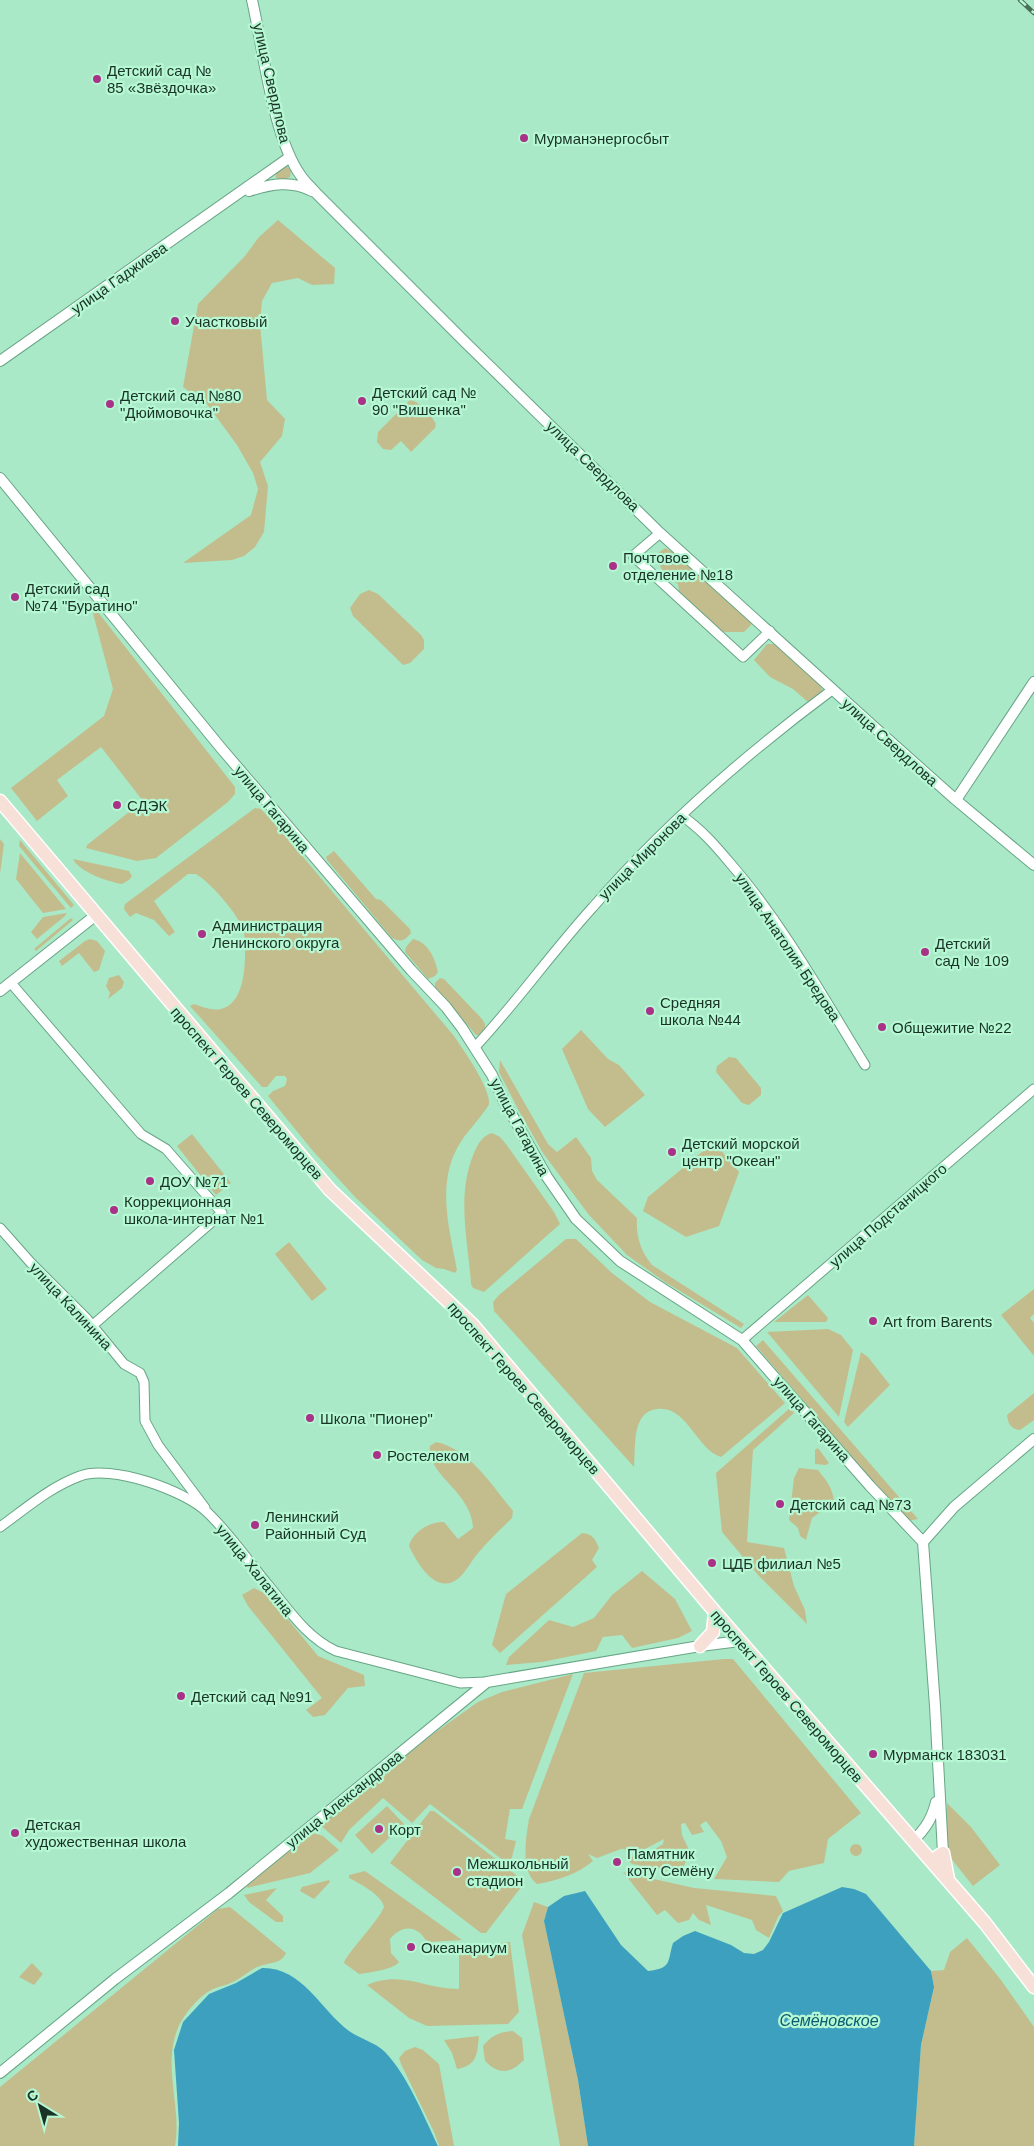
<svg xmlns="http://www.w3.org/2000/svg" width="1034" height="2146" viewBox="0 0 1034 2146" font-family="Helvetica,sans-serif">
<rect width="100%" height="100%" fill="#a9e9c7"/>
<path fill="#c3bd8d" d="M 287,166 L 291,171 L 290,177 L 284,180 L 276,178 L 276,173 Z
M 278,220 L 335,268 L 334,284 L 312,285 L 298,278 L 272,283 L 262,301 L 260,324 L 267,400 L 285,419 L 282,436 L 260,462 L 268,486 L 264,532 L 255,547 L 244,556 L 232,560 L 183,563 L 251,515 L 258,489 L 253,473 L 237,445 L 207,404 L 183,387 L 198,304 L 245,256 L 259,237 Z
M 410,400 C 420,401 432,416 436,424 L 435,428 L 411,452 L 401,441 L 391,450 L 383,449 L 377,442 L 378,432 Z
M 665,548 L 681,557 L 751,621 L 752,624 L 744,632 L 721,632 L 679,591 L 678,584 C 667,578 657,567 657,554 Z
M 369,590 L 378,594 L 421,635 L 424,640 L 424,649 L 410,663 L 403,665 L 398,660 L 353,616 L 350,608 L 360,594 Z
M 90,602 L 235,787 L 235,794 L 228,802 L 156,858 L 137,861 L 86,848 L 87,845 L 143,801 L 101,747 L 57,780 L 68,796 L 37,821 L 11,788 L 104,716 L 113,689 Z
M 767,644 L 776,644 L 818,681 L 823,691 L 814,700 L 808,702 L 793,689 L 770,677 L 754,660 Z
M 255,808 L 261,809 L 282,832 L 454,1036 C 463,1049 491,1089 489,1104 C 489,1107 466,1134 462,1140 C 435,1180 449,1227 457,1270 L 455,1273 L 444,1269 L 436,1268 L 422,1260 L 355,1197 L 313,1151 L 268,1096 L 273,1091 L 285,1086 L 287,1079 L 285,1076 L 276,1076 L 267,1087 L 262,1087 L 190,1006 L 194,1004 C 203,1007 212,1011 221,1009 C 248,1003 246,953 244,931 C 237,913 213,885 196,874 L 188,874 L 154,901 L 175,932 L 169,936 L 154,920 L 136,913 L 130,917 L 124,909 L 125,904 Z
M 0,839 L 4,844 L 0,874 Z
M 20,840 L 74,905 L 71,908 L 19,846 Z
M 334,851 L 376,899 L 381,900 L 410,929 L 411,933 C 405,940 402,943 392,938 L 327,860 L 326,857 Z
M 20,853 L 66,909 L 43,913 L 16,879 Z
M 73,859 L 129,871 L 132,876 L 129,880 L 122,884 C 109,882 79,872 73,859 Z
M 67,913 L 65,916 L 37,939 L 31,932 L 43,917 Z
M 71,918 L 73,920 L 36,951 L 34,949 Z
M 90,939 L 97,941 L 105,951 L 99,970 L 94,972 L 79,953 L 62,966 L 59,961 L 85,941 Z
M 413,939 C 428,942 435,958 438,972 L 435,976 L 428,979 L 405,952 L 406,947 Z
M 119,975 L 124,982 L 122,988 L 108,999 L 110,993 L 106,986 L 109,978 Z
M 440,978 L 444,979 L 482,1019 L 485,1024 L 485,1029 L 479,1035 L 476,1035 L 435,987 L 435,983 Z
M 581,1030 L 608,1059 L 619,1065 L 645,1095 L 605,1127 L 588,1109 L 562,1049 Z
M 729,1057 L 736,1058 L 761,1088 L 761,1095 L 749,1105 L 742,1103 L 716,1072 L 717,1066 Z
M 500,1060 L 548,1144 L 557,1152 L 576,1137 L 591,1158 L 592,1171 L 597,1180 L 637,1218 C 636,1236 640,1250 652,1265 L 744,1324 L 741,1328 L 665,1282 L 627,1255 L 589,1215 L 543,1153 L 519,1111 L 499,1072 Z
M 492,1133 L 500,1137 L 506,1144 L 554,1212 L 560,1224 L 484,1292 L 473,1288 L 471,1284 C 468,1239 456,1195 474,1153 C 478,1144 482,1136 492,1133 Z
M 192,1134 L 231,1183 L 216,1195 L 177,1146 Z
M 714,1142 L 739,1172 L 719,1226 L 686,1237 L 643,1211 L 648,1197 Z
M 566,1239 L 576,1239 L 612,1273 L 650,1302 L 737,1348 L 785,1403 L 721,1457 C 696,1449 687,1405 657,1409 C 631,1412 636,1447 634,1467 L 494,1311 L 493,1302 L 499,1295 Z
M 289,1242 L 327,1289 L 312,1301 L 275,1254 Z
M 1034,1289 L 1034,1314 L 1030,1318 L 1034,1323 L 1034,1356 L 1001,1315 Z
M 808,1295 L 828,1318 L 826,1322 L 774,1322 Z
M 828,1329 L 841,1335 L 853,1350 L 839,1417 L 767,1332 Z
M 763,1340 L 918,1519 L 907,1521 L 756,1346 Z
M 861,1352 L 868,1357 L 890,1385 L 848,1427 L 844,1422 Z
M 1034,1393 L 1034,1420 L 1020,1430 C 1011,1429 1008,1424 1007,1415 Z
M 790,1408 L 794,1413 L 753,1450 L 747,1542 L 784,1548 L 794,1586 L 805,1610 L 807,1624 L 759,1576 L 722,1532 L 716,1473 Z
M 436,1442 C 470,1449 492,1486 513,1511 L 512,1518 C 501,1529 489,1540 479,1552 C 472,1560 467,1570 460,1577 C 437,1598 417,1563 409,1546 C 412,1532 431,1521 444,1522 L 458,1539 L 473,1528 C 472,1492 426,1475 430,1446 Z
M 818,1448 L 829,1463 L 826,1465 L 815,1464 L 815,1450 Z
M 799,1468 L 818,1470 C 826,1480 833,1488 834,1502 L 812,1518 L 806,1540 L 800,1536 L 798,1528 L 789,1520 L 794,1478 Z
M 582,1533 C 593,1534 595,1539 599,1548 L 592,1560 L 597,1567 L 500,1653 L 492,1645 L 506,1594 Z
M 642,1571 L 675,1599 L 692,1631 L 678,1638 L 632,1648 L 622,1635 L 603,1637 L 596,1651 L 542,1662 L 506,1665 L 509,1657 L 549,1620 L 573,1627 L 594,1618 L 612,1595 Z
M 254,1588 L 268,1595 L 318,1656 L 364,1675 L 365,1686 L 348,1688 L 325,1715 L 313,1717 L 306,1710 L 322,1698 L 248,1606 L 242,1595 Z
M 724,1659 L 733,1659 L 861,1813 L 828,1839 L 824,1863 L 789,1871 L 779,1882 L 714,1879 L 727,1857 L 721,1841 L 706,1821 L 700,1825 L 704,1832 L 692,1835 L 685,1823 L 681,1824 L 682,1835 L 690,1852 L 683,1868 L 670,1871 L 632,1864 L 626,1858 L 649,1853 L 663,1844 L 664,1839 L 643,1850 L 621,1849 L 597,1858 L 588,1854 L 593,1861 C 578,1874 556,1881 537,1884 C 520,1872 526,1837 529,1819 L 584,1673 Z
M 573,1674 L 522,1809 L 510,1809 L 505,1839 L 516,1841 L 511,1861 L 504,1861 L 430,1804 L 412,1823 L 383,1798 L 349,1830 L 341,1843 L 320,1825 L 433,1734 L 478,1702 L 502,1692 Z
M 947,1803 L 971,1827 L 1000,1865 L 973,1886 L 946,1852 Z
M 387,1806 L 404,1824 L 372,1854 L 355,1835 Z
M 430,1811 L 434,1811 L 525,1882 L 486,1933 L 481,1933 L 390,1863 Z
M 313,1833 L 323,1836 L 339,1850 L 310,1873 L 247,1888 L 249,1882 Z
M850 1850a6 6 0 1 1 12 0a6 6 0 1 1-12 0Z
M 365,1871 L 462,1940 L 430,1942 C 424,1940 425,1938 421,1934 C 410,1924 398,1929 390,1939 L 391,1953 L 399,1962 C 395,1969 368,1973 359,1974 L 344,1963 C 346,1954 378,1922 384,1907 C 382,1895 359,1883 349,1878 L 349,1875 Z
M 623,1872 L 694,1888 L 776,1896 L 783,1911 L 778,1917 L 769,1938 L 756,1930 L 752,1920 L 706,1905 L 711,1925 L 699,1920 L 693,1913 L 689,1920 L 678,1923 L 665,1910 L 657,1915 Z
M 329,1880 L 330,1882 L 314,1899 L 300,1891 L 302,1887 Z
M 277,1888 L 266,1900 L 283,1916 L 283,1922 L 276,1922 L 249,1902 L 244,1895 Z
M 534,1902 L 548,1907 L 544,1921 L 578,2080 L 588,2146 L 560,2146 L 522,1935 Z
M 230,1907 L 286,1953 C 281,1965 268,1962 257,1967 C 249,1971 243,1977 235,1981 C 228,1985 220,1986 213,1989 C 199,1996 184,2014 178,2028 C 162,2066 182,2107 175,2146 L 0,2146 L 0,2087 L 218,1909 Z
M 967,1938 L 1001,1980 L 1034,2027 L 1034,2146 L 914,2146 L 921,2045 L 934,1987 L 931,1971 L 944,1970 L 950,1952 Z
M 510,1942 L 519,2012 L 508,2024 L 427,2026 L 409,2018 L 367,1985 C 403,1970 424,1989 459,1989 L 459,1947 Z
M 32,1963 L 43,1974 L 34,1985 L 19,1977 Z
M 513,2031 L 522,2038 L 524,2060 C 510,2074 499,2075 485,2061 L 483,2046 C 492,2035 499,2032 513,2031 Z
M 479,2036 C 477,2054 478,2065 457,2069 L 452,2053 L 444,2040 Z
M 415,2047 L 423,2050 L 439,2064 L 454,2146 L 439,2146 L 434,2132 L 401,2064 L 399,2058 L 405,2051 Z"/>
<path fill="#3ca0be" d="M 842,1887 L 854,1889 L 866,1894 L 931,1971 L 934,1987 L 921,2045 L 914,2146 L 588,2146 L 578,2080 L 544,1921 L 548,1907 L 564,1896 L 585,1891 L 621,1945 L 648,1971 C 672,1968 667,1963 673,1943 L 683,1936 L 695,1931 L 731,1945 L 744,1953 L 754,1954 L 763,1950 L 769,1942 L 783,1913 Z
M 262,1968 C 302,1967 320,2009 349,2031 C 360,2039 375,2042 385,2052 C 408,2076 424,2117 438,2146 L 178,2146 L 179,2123 L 174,2050 L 183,2022 L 209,1994 L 236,1983 Z"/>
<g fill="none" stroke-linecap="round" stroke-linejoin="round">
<g stroke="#67a586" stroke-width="11">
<path id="minor" d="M 660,533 L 633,556 L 743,657 L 770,631
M 682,816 C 701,829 715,845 730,863 C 783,924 823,997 865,1065
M 11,983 L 141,1134 L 166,1149 L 222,1213 L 93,1325
M 475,1047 C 517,1002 552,952 593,907 C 663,826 746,754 832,690
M 0,1228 L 31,1263 L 87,1319 L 124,1364 L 140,1373 L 144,1382 L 145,1421 L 158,1445 L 205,1508
M 742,1340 L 1034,1089
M 0,1527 C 25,1509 50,1487 80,1476 C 110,1464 185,1490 208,1513 C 230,1534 249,1562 269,1586 C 289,1610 307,1638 336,1651 L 460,1683 L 487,1682"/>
</g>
<g stroke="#67a586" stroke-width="12">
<path id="tertiary" d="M 252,0 C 263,48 273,138 301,176 C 305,182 311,187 316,193 L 467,344 L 660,533 L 873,726 L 956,800 L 1034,865
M 249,191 C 271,184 291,180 312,191
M 0,361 L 290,157
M 0,478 L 221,748 L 411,970 L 446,1007 L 462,1028 L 492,1075 L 504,1101 L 547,1177 L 576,1219 L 620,1261 L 742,1340 L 870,1486 L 923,1542 L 935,1706 L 943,1853
M 956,800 L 1034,682
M 0,991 L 96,915
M 923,1542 L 954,1507 L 1034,1439
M 913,1841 C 925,1829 932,1819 936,1802
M 0,2073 L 115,1979 L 229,1893 L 487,1682 L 700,1646 L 740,1641"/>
</g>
<g stroke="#fff" stroke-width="15">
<path id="primary" d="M 0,801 L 330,1190 L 473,1325 L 715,1612 L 985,1923 L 1034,1987
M 700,1646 L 713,1632 L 715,1612
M 931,1861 L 943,1853 L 948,1879"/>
</g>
<use href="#minor" stroke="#fff" stroke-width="9"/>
<use href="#tertiary" stroke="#fff" stroke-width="10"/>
<use href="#primary" stroke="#f7e0d8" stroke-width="12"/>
<g stroke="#496f5b" stroke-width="4.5">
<path id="rail" d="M 1020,0 L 1034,13"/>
</g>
<use href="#rail" stroke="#b6f7d4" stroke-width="2.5" stroke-dasharray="8" stroke-linecap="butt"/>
</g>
<g fill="#a93187" stroke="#b6f7d4" stroke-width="2">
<circle cx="97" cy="79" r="5"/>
<circle cx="524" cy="138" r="5"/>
<circle cx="175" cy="321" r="5"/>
<circle cx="362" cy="401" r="5"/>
<circle cx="110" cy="404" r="5"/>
<circle cx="613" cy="566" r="5"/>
<circle cx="15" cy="597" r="5"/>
<circle cx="117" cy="805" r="5"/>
<circle cx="202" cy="934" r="5"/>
<circle cx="925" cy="952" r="5"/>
<circle cx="650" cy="1011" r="5"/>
<circle cx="882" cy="1027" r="5"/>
<circle cx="672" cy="1152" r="5"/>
<circle cx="150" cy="1181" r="5"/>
<circle cx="114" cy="1210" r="5"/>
<circle cx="873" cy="1321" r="5"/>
<circle cx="310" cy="1418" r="5"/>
<circle cx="377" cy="1455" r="5"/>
<circle cx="780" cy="1504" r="5"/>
<circle cx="255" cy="1525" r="5"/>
<circle cx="712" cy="1563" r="5"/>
<circle cx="181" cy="1696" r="5"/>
<circle cx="873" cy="1754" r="5"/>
<circle cx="379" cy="1829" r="5"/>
<circle cx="15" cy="1833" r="5"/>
<circle cx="617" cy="1862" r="5"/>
<circle cx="457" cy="1872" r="5"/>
<circle cx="411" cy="1947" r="5"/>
</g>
<g text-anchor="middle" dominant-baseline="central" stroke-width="4.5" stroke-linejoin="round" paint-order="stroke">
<g font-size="15" fill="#193326" stroke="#b6f7d4" text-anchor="start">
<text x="107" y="70">Детский сад №<tspan x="107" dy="17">85 «Звёздочка»</tspan></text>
<text x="534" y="138">Мурманэнергосбыт</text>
<text x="185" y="321">Участковый</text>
<text x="372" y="392">Детский сад №<tspan x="372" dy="17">90 "Вишенка"</tspan></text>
<text x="120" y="395">Детский сад №80<tspan x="120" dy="17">"Дюймовочка"</tspan></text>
<text x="623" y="557">Почтовое<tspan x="623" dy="17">отделение №18</tspan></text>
<text x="25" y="588">Детский сад<tspan x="25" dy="17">№74 "Буратино"</tspan></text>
<text x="127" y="805">СДЭК</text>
<text x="212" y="925">Администрация<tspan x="212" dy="17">Ленинского округа</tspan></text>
<text x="935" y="943">Детский<tspan x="935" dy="17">сад № 109</tspan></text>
<text x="660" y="1002">Средняя<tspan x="660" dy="17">школа №44</tspan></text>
<text x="892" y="1027">Общежитие №22</text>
<text x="682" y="1143">Детский морской<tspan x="682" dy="17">центр "Океан"</tspan></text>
<text x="160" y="1181">ДОУ №71</text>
<text x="124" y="1201">Коррекционная<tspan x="124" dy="17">школа-интернат №1</tspan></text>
<text x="883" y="1321">Art from Barents</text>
<text x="320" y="1418">Школа "Пионер"</text>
<text x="387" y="1455">Ростелеком</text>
<text x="790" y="1504">Детский сад №73</text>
<text x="265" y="1516">Ленинский<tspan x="265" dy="17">Районный Суд</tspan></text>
<text x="722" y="1563">ЦДБ филиал №5</text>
<text x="191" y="1696">Детский сад №91</text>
<text x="883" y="1754">Мурманск 183031</text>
<text x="25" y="1824">Детская<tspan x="25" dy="17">художественная школа</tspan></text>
<text x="389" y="1829">Корт</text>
<text x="627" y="1853">Памятник<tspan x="627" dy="17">коту Семёну</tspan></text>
<text x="467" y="1863">Межшкольный<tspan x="467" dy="17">стадион</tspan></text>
<text x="421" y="1947">Океанариум</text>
</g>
<g font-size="15" fill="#193326" stroke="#b6f7d4">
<text transform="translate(272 83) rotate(77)">улица Свердлова</text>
<text transform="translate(119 278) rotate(-35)">улица Гаджиева</text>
<text transform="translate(593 466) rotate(44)">улица Свердлова</text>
<text transform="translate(890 742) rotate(42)">улица Свердлова</text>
<text transform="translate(272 809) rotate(50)">улица Гагарина</text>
<text transform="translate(642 856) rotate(-45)">улица Миронова</text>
<text transform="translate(788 947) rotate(56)">улица Анатолия Бредова</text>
<text transform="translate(247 1093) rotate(49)">проспект Героев Североморцев</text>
<text transform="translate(520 1127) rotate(62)">улица Гагарина</text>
<text transform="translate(888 1215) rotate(-41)">улица Подстаницкого</text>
<text transform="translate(71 1306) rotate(47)">улица Калинина</text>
<text transform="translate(524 1388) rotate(49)">проспект Героев Североморцев</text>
<text transform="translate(812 1419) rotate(49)">улица Гагарина</text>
<text transform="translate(255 1570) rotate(51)">улица Халатина</text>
<text transform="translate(787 1696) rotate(49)">проспект Героев Североморцев</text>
<text transform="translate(344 1799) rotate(-39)">улица Александрова</text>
</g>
<g font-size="16" font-style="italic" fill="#095d72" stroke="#b6f7d4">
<text x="829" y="2020">Семёновское</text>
</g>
</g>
<g transform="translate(40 2106) rotate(323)" stroke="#b6f7d4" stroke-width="4" paint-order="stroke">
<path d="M0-4L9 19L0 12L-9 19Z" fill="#193326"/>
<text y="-8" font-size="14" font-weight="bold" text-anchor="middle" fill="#193326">С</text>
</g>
</svg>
